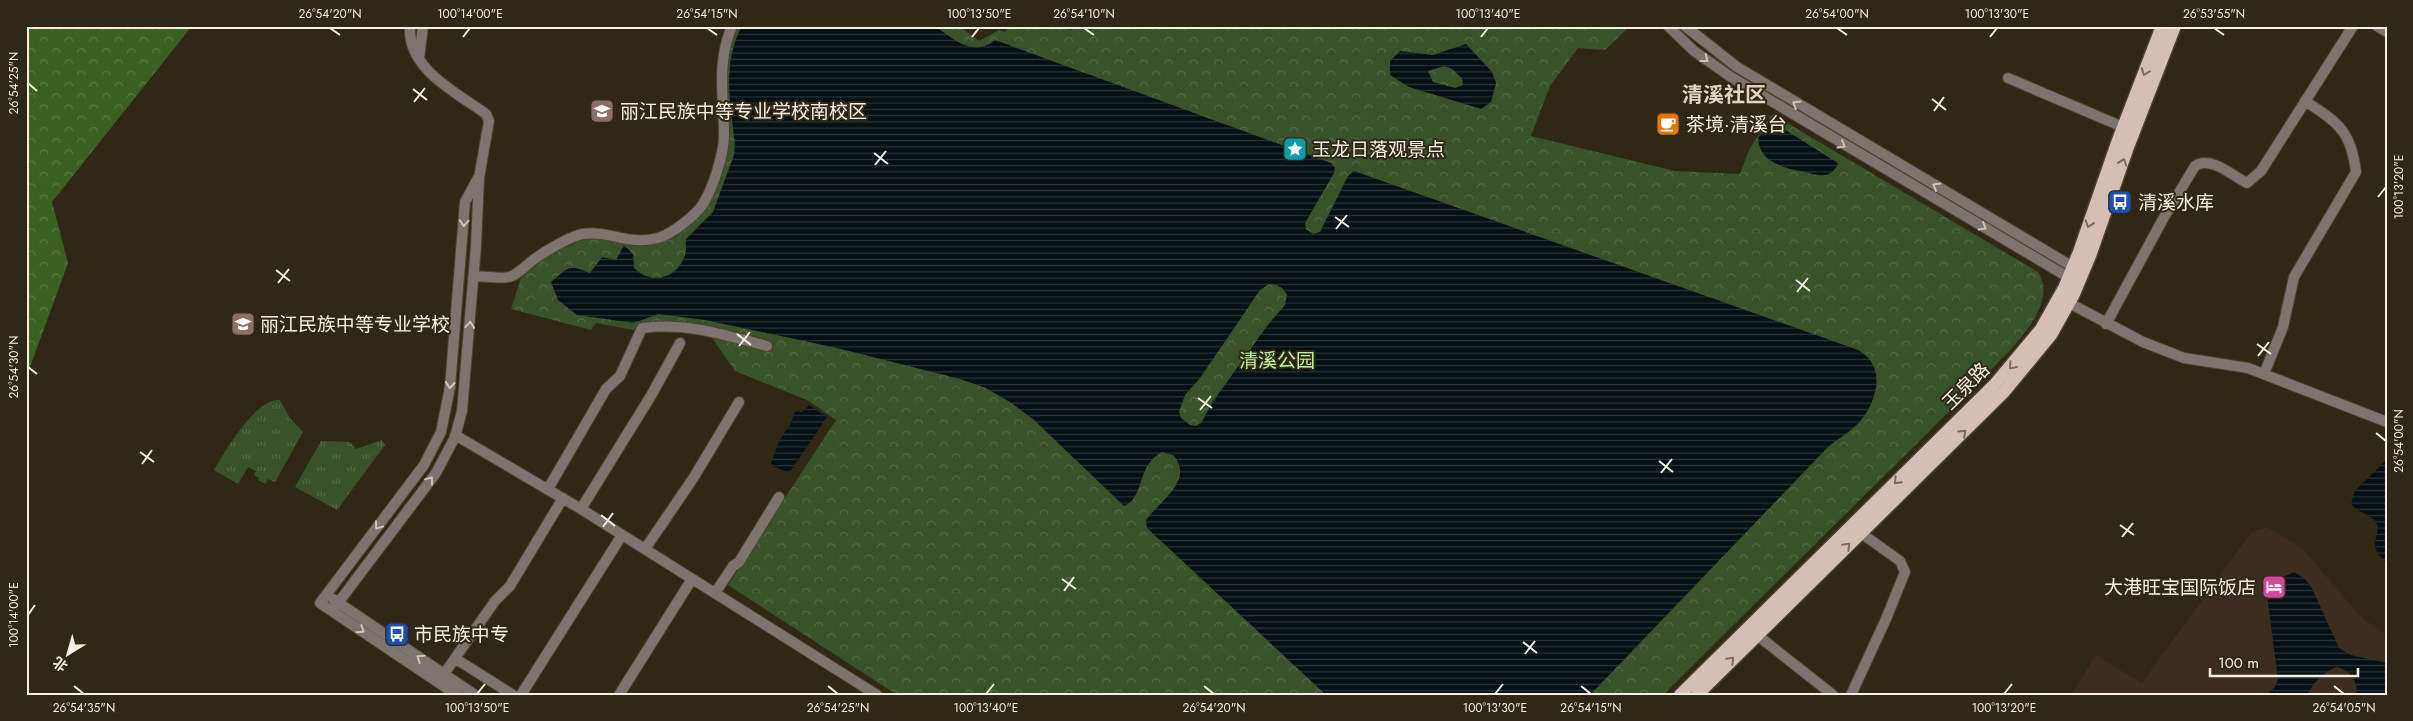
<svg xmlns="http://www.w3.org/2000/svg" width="2413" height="721" viewBox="0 0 2413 721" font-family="Jost,'Noto Sans SC',sans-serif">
<defs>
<pattern id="grass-tufts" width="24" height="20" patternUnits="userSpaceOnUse" patternTransform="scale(1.25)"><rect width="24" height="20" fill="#385229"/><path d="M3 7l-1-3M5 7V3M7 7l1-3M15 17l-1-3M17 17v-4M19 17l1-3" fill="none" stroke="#556b48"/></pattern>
<pattern id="forest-crowns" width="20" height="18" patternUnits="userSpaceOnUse" patternTransform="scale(1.25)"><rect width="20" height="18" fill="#3b6122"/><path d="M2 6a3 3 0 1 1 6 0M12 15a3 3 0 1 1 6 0" fill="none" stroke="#587842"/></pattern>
<pattern id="park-crowns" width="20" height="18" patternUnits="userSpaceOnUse" patternTransform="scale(1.25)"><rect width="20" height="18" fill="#385229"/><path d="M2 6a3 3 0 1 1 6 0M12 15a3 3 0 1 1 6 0" fill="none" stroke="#556b48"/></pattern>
<pattern id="water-rules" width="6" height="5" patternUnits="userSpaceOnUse" patternTransform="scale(1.25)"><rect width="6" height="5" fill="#051015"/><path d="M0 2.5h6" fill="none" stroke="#2a3337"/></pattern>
</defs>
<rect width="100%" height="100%" fill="#302814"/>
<path fill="#3c2d21" d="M 2267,527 L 2303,549 L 2360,616 L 2387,636 L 2387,695 L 2071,695 L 2096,655 L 2142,683 L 2251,533 Z"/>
<path fill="url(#grass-tufts)" d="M 280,400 L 290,418 L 303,432 L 275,482 L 268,479 L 265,484 L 258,480 L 259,478 L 254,475 L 256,471 L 248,467 L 238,484 L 214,470 C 225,452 256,397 280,400 Z
M 382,440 L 385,445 L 337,510 L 295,487 L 321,441 L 350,442 L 356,449 Z"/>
<path fill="url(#forest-crowns)" d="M 26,26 L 192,26 L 52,202 L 68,263 L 26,378 Z"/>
<path fill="url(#park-crowns)" d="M 738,26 L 959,26 L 979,41 L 999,30 L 1005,32 L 1010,26 L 1058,26 L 1071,30 L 1076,26 L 1630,26 L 1605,50 L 1578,48 L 1550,86 L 1531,136 L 1675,171 L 1740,174 L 1749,150 L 1772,114 L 2038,272 C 2061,307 2005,354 1984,377 L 1663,695 L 897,695 L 728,585 L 836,420 L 807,400 L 735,371 L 710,335 L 690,329 L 634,330 L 596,323 L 591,330 L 511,309 L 521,278 L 547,256 L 577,242 L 589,238 L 667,240 L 675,237 L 703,212 L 706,208 C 713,179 723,148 727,118 C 731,85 722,59 738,26 Z"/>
<path fill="url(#water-rules)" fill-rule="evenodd" d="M 742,26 L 935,26 C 953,39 973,58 995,40 L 1331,163 L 1335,168 L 1334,173 L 1305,223 L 1306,229 L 1313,234 L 1320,232 L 1348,176 L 1354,171 L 1858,350 C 1886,365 1878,399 1861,420 C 1852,431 1839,438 1828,447 L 1590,695 L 1326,695 L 1147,528 L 1146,520 C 1160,501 1195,480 1173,455 L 1162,452 C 1136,465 1145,498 1124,506 L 1033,419 L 1010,402 L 986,388 L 960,379 L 837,348 L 705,320 L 658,314 L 634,323 L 577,315 L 558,300 L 551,282 C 569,267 567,264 590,273 L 602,257 L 616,260 L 624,245 L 633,254 L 634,268 C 652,286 678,278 685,255 C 687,249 685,244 686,239 L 713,212 L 734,155 C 736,143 733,132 732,120 C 728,88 726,55 742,26 ZM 1269,284 C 1278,285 1283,287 1287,295 L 1285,305 L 1267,326 L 1212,403 L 1201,423 L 1196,426 L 1190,425 L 1181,418 L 1179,412 L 1185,395 L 1200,378 L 1260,290 Z
M 1466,44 L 1492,72 L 1496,83 L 1491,102 L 1481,109 L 1409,87 L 1390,75 L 1390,61 L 1400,51 L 1433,55 ZM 1444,66 L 1452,69 L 1462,78 L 1463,85 L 1455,88 L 1433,82 L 1428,71 Z
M 1771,121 L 1838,163 C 1836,169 1831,175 1824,175 C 1818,176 1810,173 1805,172 C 1785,168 1759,163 1758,138 Z
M 809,405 L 827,417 L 789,473 L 773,466 L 771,463 L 780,439 L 790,425 L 795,411 L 802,412 Z
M 2387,459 L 2387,563 C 2363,544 2384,535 2375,521 C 2369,512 2355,513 2351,503 L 2355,491 Z
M 2294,572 L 2304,578 L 2311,586 L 2339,648 L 2351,655 L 2387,663 L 2387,695 L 2356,695 C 2359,682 2350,670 2337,667 C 2327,670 2311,684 2308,695 L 2267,695 L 2274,688 L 2278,679 L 2266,588 L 2270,583 Z"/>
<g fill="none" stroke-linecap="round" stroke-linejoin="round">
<g stroke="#4c4431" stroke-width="12">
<path id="minor" d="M 1668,26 L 1694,51 L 1731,77 L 2073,280
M 1685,26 L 1737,67 L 2078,270
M 2377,26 L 2387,32
M 419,59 L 423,26
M 2008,78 L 2123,127
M 474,276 C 484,276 502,280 512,276 C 519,273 527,265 533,260 C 544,252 570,236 583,234 C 609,230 630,246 658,238 C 672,234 695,216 703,204 C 713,188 724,154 724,135 C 724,97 716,64 732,26
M 2069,303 L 2143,342 L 2184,358 L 2248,368 L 2387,422
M 2106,324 L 2163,219 L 2195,166 C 2210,155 2233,176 2247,183 L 2261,171 L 2353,26
M 2264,374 L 2283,327 L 2294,277 L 2356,172 C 2351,130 2338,123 2305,101
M 455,435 L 581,509 L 877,695
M 548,489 L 606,389 L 620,376 L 642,328 C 687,322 724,335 767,346
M 581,509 L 652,394 L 680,343
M 645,549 L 694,477 L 739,402
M 715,593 L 733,566 L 739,562 L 779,497
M 333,599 L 475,695
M 332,611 L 436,473 L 455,437 L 462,411 L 476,246 L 479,178 L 489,121 L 486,114 C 456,92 407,69 410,26
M 1757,635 L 1833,695
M 456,659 L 513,695
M 444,674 L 495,601 L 510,586 L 563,498
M 457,695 L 320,603 L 424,465 L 441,432 L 450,387 L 465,202 L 478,178
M 521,695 L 622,535
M 619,695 L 692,579
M 1851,695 L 1886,619 L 1905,572 L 1900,561 L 1861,533"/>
</g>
<g stroke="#4c4431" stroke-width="15">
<path id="major" d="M 1680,695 L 1995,384 L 2041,329 L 2064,288 L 2079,252 L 2117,143 L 2162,26
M 1697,695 L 2004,392 L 2051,335 L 2074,294 L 2090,256 L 2128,147 L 2175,26"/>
</g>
<use href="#minor" stroke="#7f736f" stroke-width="10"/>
<use href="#major" stroke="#d5beb6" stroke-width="12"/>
</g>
<defs><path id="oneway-chevron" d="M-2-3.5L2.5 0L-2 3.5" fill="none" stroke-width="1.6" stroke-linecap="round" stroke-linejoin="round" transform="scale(1.25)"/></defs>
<g stroke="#ccc4ba">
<use href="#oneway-chevron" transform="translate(1705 59) rotate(38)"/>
<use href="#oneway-chevron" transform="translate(1796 104) rotate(-148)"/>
<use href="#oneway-chevron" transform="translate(1842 145) rotate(30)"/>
<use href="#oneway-chevron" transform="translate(1936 186) rotate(-150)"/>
<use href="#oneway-chevron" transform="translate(464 223) rotate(93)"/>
<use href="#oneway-chevron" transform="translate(1983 227) rotate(30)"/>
<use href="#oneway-chevron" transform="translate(470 325) rotate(-85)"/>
<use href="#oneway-chevron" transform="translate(450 385) rotate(96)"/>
<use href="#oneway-chevron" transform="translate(430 480) rotate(-53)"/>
<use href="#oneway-chevron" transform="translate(378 526) rotate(127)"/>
<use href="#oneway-chevron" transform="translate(361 630) rotate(34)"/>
<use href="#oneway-chevron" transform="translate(420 658) rotate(-146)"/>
</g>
<g stroke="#7a6c5d">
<use href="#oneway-chevron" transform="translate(2145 72) rotate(111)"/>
<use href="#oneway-chevron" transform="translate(2123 162) rotate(-71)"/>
<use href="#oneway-chevron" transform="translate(2089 224) rotate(109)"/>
<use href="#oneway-chevron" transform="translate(2012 366) rotate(131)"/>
<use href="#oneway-chevron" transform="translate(1963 433) rotate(-44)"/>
<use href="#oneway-chevron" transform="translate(1897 481) rotate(135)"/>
<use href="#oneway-chevron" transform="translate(1847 546) rotate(-45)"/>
<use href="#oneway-chevron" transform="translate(1731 660) rotate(-45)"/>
</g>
<path fill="none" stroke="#f5f0e3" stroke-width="2" d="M 330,28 L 340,35M 707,28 L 717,35M 1084,28 L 1094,35M 1837,28 L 1847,35M 2214,28 L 2224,35M 463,37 L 470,28M 972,37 L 979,28M 1481,37 L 1488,28M 1990,37 L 1997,28M 28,83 L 37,91M 413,89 L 427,100M 1932,99 L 1946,110M 414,102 L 425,88M 1934,111 L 1944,97M 874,153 L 888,164M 875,165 L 886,151M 2378,197 L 2386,187M 1335,217 L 1349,227M 1336,229 L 1347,215M 276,270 L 290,281M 1796,280 L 1810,291M 278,283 L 289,269M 1797,292 L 1808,278M 737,334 L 751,345M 2257,344 L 2271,354M 739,346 L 750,332M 2258,356 L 2269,342M 28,367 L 37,374M 1198,398 L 1212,408M 1200,410 L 1211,396M 2376,433 L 2386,441M 140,452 L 154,462M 1659,461 L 1673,472M 142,464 L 152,450M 1661,473 L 1672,459M 601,515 L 615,526M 2120,525 L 2134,535M 603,527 L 613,513M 2122,537 L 2133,523M 1062,579 L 1076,589M 1064,591 L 1074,577M 28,615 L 35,605M 1523,642 L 1537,653M 1525,654 L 1535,641M 74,686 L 84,694M 828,686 L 838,694M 1204,686 L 1214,694M 1581,686 L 1591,694M 2334,686 L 2344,694M 477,694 L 485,684M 986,694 L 994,684M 1495,694 L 1503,684M 2004,694 L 2012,684"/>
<defs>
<g id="school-square" transform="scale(1.25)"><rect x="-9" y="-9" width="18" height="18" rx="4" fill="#8d6e63" stroke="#302814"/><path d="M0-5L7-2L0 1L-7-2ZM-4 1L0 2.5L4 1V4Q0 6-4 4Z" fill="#fff"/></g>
<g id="cafe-square" transform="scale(1.25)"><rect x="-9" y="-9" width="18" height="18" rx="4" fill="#e8710a" stroke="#302814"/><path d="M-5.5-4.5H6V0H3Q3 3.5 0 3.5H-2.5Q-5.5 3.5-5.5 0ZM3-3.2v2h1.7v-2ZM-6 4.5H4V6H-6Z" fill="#fff"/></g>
<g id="sight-square" transform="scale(1.25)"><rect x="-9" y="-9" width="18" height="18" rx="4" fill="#0f9aa8" stroke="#302814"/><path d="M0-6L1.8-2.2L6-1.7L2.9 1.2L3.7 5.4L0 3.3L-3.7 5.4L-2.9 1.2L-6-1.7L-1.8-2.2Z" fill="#fff"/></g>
<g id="bus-square" transform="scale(1.25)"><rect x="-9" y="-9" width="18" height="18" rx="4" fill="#1a4fb4" stroke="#302814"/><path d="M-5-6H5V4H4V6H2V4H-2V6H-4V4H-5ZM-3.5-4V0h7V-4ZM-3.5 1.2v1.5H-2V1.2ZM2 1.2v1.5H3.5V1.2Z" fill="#fff"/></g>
<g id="hotel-square" transform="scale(1.25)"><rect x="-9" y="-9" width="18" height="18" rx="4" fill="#d1479c" stroke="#302814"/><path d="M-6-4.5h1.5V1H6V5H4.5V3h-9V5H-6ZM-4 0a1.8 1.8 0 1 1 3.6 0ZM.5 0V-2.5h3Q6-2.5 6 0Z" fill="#fff"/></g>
</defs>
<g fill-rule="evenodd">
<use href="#school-square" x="602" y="111"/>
<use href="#cafe-square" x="1668" y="124"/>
<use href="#sight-square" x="1295" y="149"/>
<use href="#bus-square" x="2120" y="202"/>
<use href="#school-square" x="243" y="324"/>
<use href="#hotel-square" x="2274" y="587"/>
<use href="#bus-square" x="397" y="634"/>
</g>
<g text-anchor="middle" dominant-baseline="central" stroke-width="4" stroke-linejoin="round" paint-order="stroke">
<g font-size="19" fill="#f5f0e3" stroke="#302814" text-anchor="start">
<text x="620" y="111">丽江民族中等专业学校南校区</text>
<text x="1686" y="124">茶境·清溪台</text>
<text x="1312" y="149">玉龙日落观景点</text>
<text x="2138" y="202">清溪水库</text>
<text x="260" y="324">丽江民族中等专业学校</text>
<text x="2256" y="587" text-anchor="end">大港旺宝国际饭店</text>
<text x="414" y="634">市民族中专</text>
</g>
<g font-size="19" fill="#bcf69b" stroke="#302814">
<text x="1277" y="360">清溪公园</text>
</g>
<g font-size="19" fill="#f5f0e3" stroke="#302814">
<text transform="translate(1966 386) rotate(-45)">玉泉路</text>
</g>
<g font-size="21" font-weight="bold" fill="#dfd4bc" stroke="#302814">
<text x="1724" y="95">清溪社区</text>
</g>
</g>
<rect width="2413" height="721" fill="none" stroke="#302814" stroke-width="55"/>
<g transform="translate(68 654) rotate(217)" stroke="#302814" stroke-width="4" paint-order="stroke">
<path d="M0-4L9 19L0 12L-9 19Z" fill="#f5f0e3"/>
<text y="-8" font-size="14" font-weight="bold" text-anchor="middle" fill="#f5f0e3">北</text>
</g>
<path d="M2210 668v8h148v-8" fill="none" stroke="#f5f0e3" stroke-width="2.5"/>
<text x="2218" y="668" font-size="15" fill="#f5f0e3" stroke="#302814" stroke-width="4" paint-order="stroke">100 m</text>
<rect x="28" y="28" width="2358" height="666" fill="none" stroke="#f5f0e3" stroke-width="2"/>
<g font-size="12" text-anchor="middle" fill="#f5f0e3">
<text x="330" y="18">26°54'20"N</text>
<text x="470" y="18">100°14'00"E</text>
<text x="707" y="18">26°54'15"N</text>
<text x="979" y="18">100°13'50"E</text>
<text x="1084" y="18">26°54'10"N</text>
<text x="1488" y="18">100°13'40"E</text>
<text x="1837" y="18">26°54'00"N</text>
<text x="1997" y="18">100°13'30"E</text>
<text x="2214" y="18">26°53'55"N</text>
<text transform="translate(14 83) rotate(-90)" y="4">26°54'25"N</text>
<text transform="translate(2399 187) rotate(-90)" y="4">100°13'20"E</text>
<text transform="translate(14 367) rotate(-90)" y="4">26°54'30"N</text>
<text transform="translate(2399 441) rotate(-90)" y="4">26°54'00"N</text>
<text transform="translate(14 615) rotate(-90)" y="4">100°14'00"E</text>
<text x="84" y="712">26°54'35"N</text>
<text x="477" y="712">100°13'50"E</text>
<text x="838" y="712">26°54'25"N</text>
<text x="986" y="712">100°13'40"E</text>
<text x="1214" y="712">26°54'20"N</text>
<text x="1495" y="712">100°13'30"E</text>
<text x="1591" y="712">26°54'15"N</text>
<text x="2004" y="712">100°13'20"E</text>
<text x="2344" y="712">26°54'05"N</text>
</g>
</svg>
